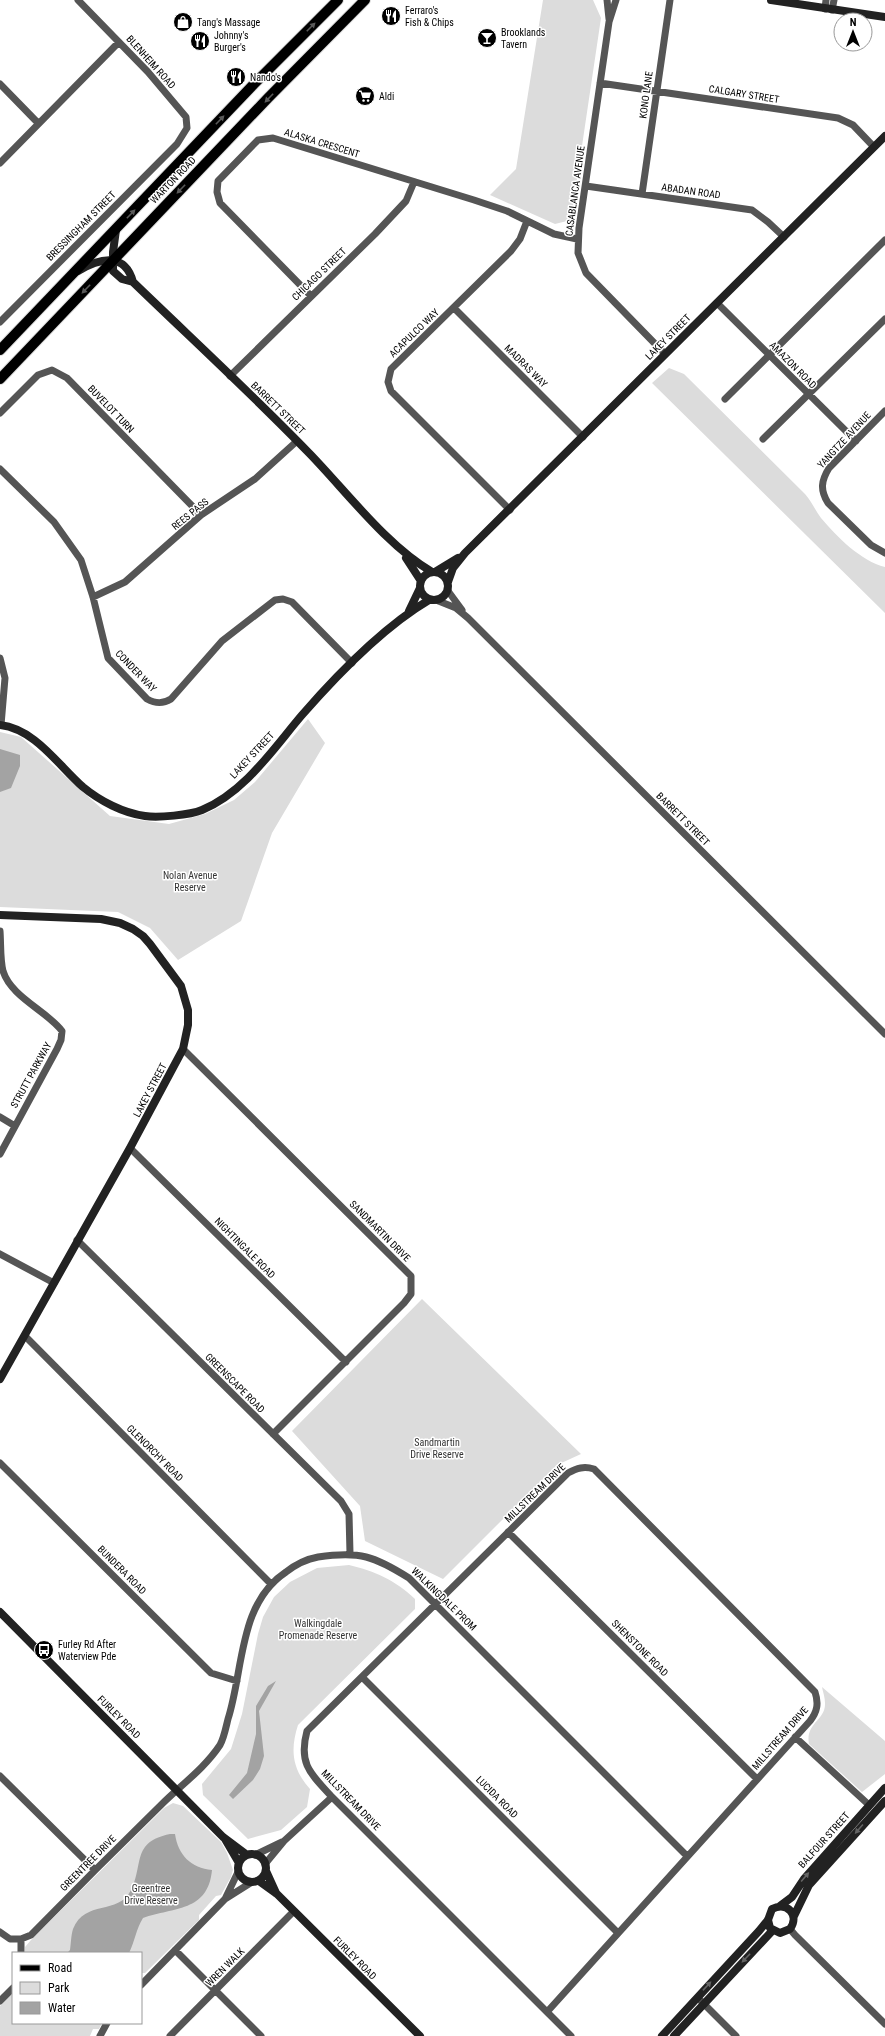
<svg xmlns="http://www.w3.org/2000/svg" width="885" height="2036" viewBox="0 0 885 2036" font-family="'Roboto Condensed',sans-serif">
<rect width="100%" height="100%" fill="#fff"/>
<path fill="#dcdcdc" d="M 543,0 L 593,0 L 601,18 L 571,220 L 555,224 L 490,195 L 516,169 Z
M 669,368 L 684,374 L 805,494 C 812,502 815,510 821,518 C 837,537 861,561 885,567 L 885,613 L 652,383 Z
M 308,719 L 325,743 L 272,833 L 241,921 L 178,960 L 150,928 L 118,912 L 0,907 L 0,732 L 21,737 L 110,816 L 169,824 L 205,814 L 234,800 L 255,782 Z
M 422,1299 L 581,1454 L 557,1465 L 443,1579 L 365,1541 L 360,1506 L 292,1431 Z
M 349,1565 C 375,1571 395,1580 415,1599 L 415,1609 L 298,1725 C 290,1750 292,1769 310,1789 L 307,1807 L 281,1830 L 248,1839 L 203,1795 L 202,1784 L 231,1749 L 242,1714 L 258,1634 L 263,1617 L 274,1597 L 290,1582 L 317,1568 Z
M 822,1687 L 885,1741 L 885,1774 L 862,1792 L 809,1744 C 805,1723 826,1720 825,1703 C 825,1698 823,1692 822,1687 Z
M 173,1803 L 183,1806 L 221,1842 L 227,1853 L 233,1870 L 231,1877 L 221,1895 L 216,1896 L 199,1915 L 199,1920 L 145,1973 L 141,1973 L 141,1953 L 25,1953 L 25,1947 L 31,1940 L 164,1808 Z
M 13,1993 L 13,2023 L 102,2023 L 99,2029 L 93,2029 L 90,2036 L 0,2036 L 0,2006 Z"/>
<path fill="#a3a3a3" d="M 0,749 L 20,755 L 20,766 L 11,788 L 0,792 Z
M 276,1681 L 259,1711 L 264,1756 L 260,1769 L 253,1780 L 233,1799 L 229,1795 L 247,1773 L 256,1734 L 256,1706 L 268,1686 Z
M 170,1834 L 175,1834 C 178,1855 191,1868 212,1870 C 208,1912 174,1907 143,1918 C 136,1929 135,1941 129,1953 L 67,1953 L 70,1950 C 71,1944 71,1935 73,1929 C 85,1899 118,1916 131,1890 C 144,1865 131,1842 170,1834 Z"/>
<g fill="none" stroke-linecap="round" stroke-linejoin="round">
<g stroke="#dbdbdb" stroke-width="12">
<path id="primary" d="M 0,350 L 254,84 L 338,0
M 0,379 L 268,98 L 365,0"/>
</g>
<path stroke="#555" stroke-width="7" d="M 607,0 L 609,19
M 616,0 L 609,22 L 579,228 L 578,253 L 586,273 L 665,354
M 825,9 L 826,0
M 832,10 L 834,0
M 600,83 L 838,118 L 853,125 L 874,147
M 0,84 L 38,123
M 0,163 L 119,42
M 586,186 L 752,210 L 768,222 L 784,237
M 642,194 L 670,0
M 311,296 L 220,203 L 217,192 L 218,181 L 258,140 L 273,138 L 474,200 L 507,211 L 554,234 L 577,239
M 717,303 L 856,441
M 454,308 L 583,437
M 0,322 L 177,144 L 187,128 L 186,117 L 148,72 L 78,0
M 230,376 L 375,234 L 406,201 L 414,182
M 725,399 L 885,240
M 885,411 L 829,468 C 821,481 820,490 828,503 L 871,545 L 885,553
M 0,413 L 38,375 L 52,370 L 67,378 L 201,515
M 763,439 L 885,319
M 0,469 L 54,522 L 81,560 L 93,597 L 108,658 L 147,699 C 156,704 163,704 171,699 L 222,641 L 275,600 L 283,599 L 292,602 L 352,663
M 510,510 L 391,391 L 388,382 L 391,369 L 511,251 L 520,239 L 527,221
M 448,591 L 462,610
M 93,597 L 125,582 L 201,515 L 255,479 L 297,441
M 436,600 L 456,608 L 468,618 L 885,1034
M 0,658 L 5,678 L 1,725
M 0,931 C 1,944 0,959 3,971 C 11,997 47,1011 62,1031 L 61,1040 L 57,1049 L 0,1154
M 183,1049 L 411,1276 L 411,1294 L 404,1303 L 273,1434
M 0,1117 L 15,1126
M 130,1148 L 346,1362
M 77,1240 L 341,1501 L 349,1514 L 350,1553
M 0,1254 L 54,1283
M 25,1336 L 271,1584
M 0,1463 L 211,1673 L 237,1681
M 508,1532 L 757,1779
M 362,1677 L 617,1932
M 795,1737 L 869,1805
M 0,1776 L 95,1870
M 255,1855 L 282,1842
M 265,1864 L 284,1841 L 332,1797
M 225,1899 L 238,1872
M 790,1929 L 795,1935 L 885,2024
M 0,1932 L 10,1939 L 21,1939
M 175,1950 L 261,2036
M 21,1953 L 21,1939 L 31,1935 C 74,1891 117,1848 161,1805 C 181,1785 204,1769 220,1745 C 224,1738 226,1727 228,1719 C 244,1669 238,1604 286,1572 C 295,1565 307,1559 318,1557 C 360,1551 374,1556 409,1578 L 686,1855
M 141,1985 L 225,1899 L 252,1882
M 700,2000 L 736,2036
M 0,2001 L 13,1988
M 547,2012 L 810,1721 C 817,1712 819,1704 815,1692 L 594,1469 C 584,1466 577,1468 568,1473 L 307,1731 C 298,1764 311,1774 332,1797 L 571,2036
M 100,2036 L 107,2023
M 170,2036 L 294,1911"/>
<path stroke="#222" stroke-width="8" d="M 771,0 L 885,17
M 116,230 L 113,252 L 113,271 L 122,279 L 133,282 C 192,339 252,394 309,453 C 346,491 386,545 432,572
M 78,271 C 100,258 125,252 133,282
M 406,558 L 421,581
M420 586a14 14 0 1 1 28 0a14 14 0 1 1-28 0Z
M 435,572 L 458,558
M 448,582 L 453,568 L 465,553 L 885,136
M 409,611 L 420,588
M 0,725 C 35,729 58,765 83,787 C 100,801 123,813 145,816 C 158,818 190,815 202,810 C 245,792 273,749 302,715 C 336,676 385,626 429,600
M 0,915 L 101,919 L 120,923 L 133,929 L 143,936 L 150,944 L 181,986 L 188,1010 L 188,1025 L 183,1049 L 130,1148 L 0,1379
M 0,1612 L 223,1837 L 247,1855
M 225,1839 L 239,1863
M238 1868a14 14 0 1 1 28 0a14 14 0 1 1-28 0Z
M 266,1871 L 276,1893
M 259,1881 L 277,1894 L 420,2036
M 780,1906 L 792,1897 L 804,1879 L 885,1788
M 794,1916 L 809,1885 L 885,1801
M 662,2036 L 759,1931 L 768,1920 L 772,1909 C 787,1901 800,1915 790,1929 L 780,1933 L 770,1928 L 768,1920
M 674,2036 L 773,1930"/>
<use href="#primary" stroke="#000" stroke-width="10"/>
</g>
<defs><path id="oneway-solid" d="M-6-.8H1V-3.2L6.5 0L1 3.2V.8H-6Z"/></defs>
<g fill="#595959">
<use href="#oneway-solid" transform="translate(311 27) rotate(-45)"/>
<use href="#oneway-solid" transform="translate(269 98) rotate(134)"/>
<use href="#oneway-solid" transform="translate(220 120) rotate(-46)"/>
<use href="#oneway-solid" transform="translate(181 189) rotate(134)"/>
<use href="#oneway-solid" transform="translate(131 214) rotate(-46)"/>
<use href="#oneway-solid" transform="translate(86 289) rotate(134)"/>
</g>
<g fill="#646464">
<use href="#oneway-solid" transform="translate(859 1829) rotate(131)"/>
<use href="#oneway-solid" transform="translate(805 1877) rotate(-50)"/>
<use href="#oneway-solid" transform="translate(746 1958) rotate(134)"/>
<use href="#oneway-solid" transform="translate(707 1986) rotate(-47)"/>
</g>
<defs>
<g id="restaurant-disc" transform="scale(1)"><circle r="9.5" fill="#000" stroke="#fff"/><path d="M-5-6h1v4h1v-4h1v4h1v-4h1v5L-1.5 .5V6h-2V.5L-5-1ZM5-6V6H3V1.5H1.5Q1.5-4 5-6Z" fill="#fff"/></g>
<g id="shop-disc" transform="scale(1)"><circle r="9.5" fill="#000" stroke="#fff"/><path d="M-5-2.5h2.3a2.7 3.5 0 0 1 5.4 0H5L5.5 6h-11ZM-1.5-2.5h3a1.5 2.3 0 0 0-3 0Z" fill="#fff"/></g>
<g id="bar-disc" transform="scale(1)"><circle r="9.5" fill="#000" stroke="#fff"/><path d="M-6-5H6L.8 .8V4.5H3.5V6h-7V4.5H-.8V.8Z" fill="#fff"/></g>
<g id="supermarket-disc" transform="scale(1)"><circle r="9.5" fill="#000" stroke="#fff"/><path d="M-6-5.5h2.5l.6 2H6L4.5 2H-2.5L-4.4-4H-6ZM-1.5 3.2a1.3 1.3 0 1 0 .1 0ZM3 3.2a1.3 1.3 0 1 0 .1 0Z" fill="#fff"/></g>
<g id="bus-disc" transform="scale(1)"><circle r="9.5" fill="#000" stroke="#fff"/><path d="M-5-6H5V4H4V6H2V4H-2V6H-4V4H-5ZM-3.5-4V0h7V-4ZM-3.5 1.2v1.5H-2V1.2ZM2 1.2v1.5H3.5V1.2Z" fill="#fff"/></g>
</defs>
<g fill-rule="evenodd">
<use href="#restaurant-disc" x="391" y="16"/>
<use href="#shop-disc" x="183" y="22"/>
<use href="#bar-disc" x="487" y="38"/>
<use href="#restaurant-disc" x="200" y="41"/>
<use href="#restaurant-disc" x="236" y="77"/>
<use href="#supermarket-disc" x="365" y="96"/>
<use href="#bus-disc" x="44" y="1650"/>
</g>
<g text-anchor="middle" dominant-baseline="central" stroke-width="3" stroke-linejoin="round" paint-order="stroke">
<g font-size="10" fill="#000" stroke="#fff" text-anchor="start">
<text x="405" y="10">Ferraro's<tspan x="405" dy="12">Fish &amp; Chips</tspan></text>
<text x="197" y="22">Tang's Massage</text>
<text x="501" y="32">Brooklands<tspan x="501" dy="12">Tavern</tspan></text>
<text x="214" y="35">Johnny's<tspan x="214" dy="12">Burger's</tspan></text>
<text x="250" y="77">Nando's</text>
<text x="379" y="96">Aldi</text>
<text x="58" y="1644">Furley Rd After<tspan x="58" dy="12">Waterview Pde</tspan></text>
</g>
<g font-size="10" fill="#000" stroke="#fff">
<text transform="translate(151 62) rotate(48)">BLENHEIM ROAD</text>
<text transform="translate(744 94) rotate(9)">CALGARY STREET</text>
<text transform="translate(646 95) rotate(-82)">KONO LANE</text>
<text transform="translate(322 143) rotate(17)">ALASKA CRESCENT</text>
<text transform="translate(173 180) rotate(-46)">WARTON ROAD</text>
<text transform="translate(575 191) rotate(-82)">CASABLANCA AVENUE</text>
<text transform="translate(691 191) rotate(8)">ABADAN ROAD</text>
<text transform="translate(81 226) rotate(-45)">BRESSINGHAM STREET</text>
<text transform="translate(319 274) rotate(-44)">CHICAGO STREET</text>
<text transform="translate(414 333) rotate(-44)">ACAPULCO WAY</text>
<text transform="translate(668 337) rotate(-45)">LAKEY STREET</text>
<text transform="translate(793 365) rotate(45)">AMAZON ROAD</text>
<text transform="translate(526 366) rotate(45)">MADRAS WAY</text>
<text transform="translate(278 408) rotate(44)">BARRETT STREET</text>
<text transform="translate(111 409) rotate(46)">BUVELOT TURN</text>
<text transform="translate(844 440) rotate(-47)">YANGTZE AVENUE</text>
<text transform="translate(190 514) rotate(-39)">REES PASS</text>
<text transform="translate(136 671) rotate(46)">CONDER WAY</text>
<text transform="translate(252 755) rotate(-47)">LAKEY STREET</text>
<text transform="translate(683 819) rotate(45)">BARRETT STREET</text>
<text transform="translate(31 1075) rotate(-61)">STRUTT PARKWAY</text>
<text transform="translate(150 1090) rotate(-62)">LAKEY STREET</text>
<text transform="translate(380 1231) rotate(45)">SANDMARTIN DRIVE</text>
<text transform="translate(245 1248) rotate(45)">NIGHTINGALE ROAD</text>
<text transform="translate(235 1383) rotate(45)">GREENSCAPE ROAD</text>
<text transform="translate(155 1453) rotate(45)">GLENORCHY ROAD</text>
<text transform="translate(535 1493) rotate(-44)">MILLSTREAM DRIVE</text>
<text transform="translate(122 1570) rotate(45)">BUNDERA ROAD</text>
<text transform="translate(444 1599) rotate(44)">WALKINGDALE PROM</text>
<text transform="translate(640 1648) rotate(45)">SHENSTONE ROAD</text>
<text transform="translate(119 1717) rotate(45)">FURLEY ROAD</text>
<text transform="translate(780 1738) rotate(-49)">MILLSTREAM DRIVE</text>
<text transform="translate(497 1797) rotate(45)">LUCIDA ROAD</text>
<text transform="translate(351 1800) rotate(46)">MILLSTREAM DRIVE</text>
<text transform="translate(824 1840) rotate(-48)">BALFOUR STREET</text>
<text transform="translate(88 1863) rotate(-45)">GREENTREE DRIVE</text>
<text transform="translate(355 1958) rotate(45)">FURLEY ROAD</text>
<text transform="translate(225 1967) rotate(-45)">WREN WALK</text>
</g>
<g font-size="10" fill="#333" stroke="#fff">
<text x="190" y="875">Nolan Avenue<tspan x="190" dy="12">Reserve</tspan></text>
<text x="437" y="1442">Sandmartin<tspan x="437" dy="12">Drive Reserve</tspan></text>
<text x="318" y="1623">Walkingdale<tspan x="318" dy="12">Promenade Reserve</tspan></text>
<text x="151" y="1888">Greentree<tspan x="151" dy="12">Drive Reserve</tspan></text>
</g>
</g>
<rect x="12" y="1952" width="130" height="72" fill="#ffffff" stroke="#999999"/>
<rect x="20" y="1965" width="20" height="6" fill="#000000" stroke="#999999"/>
<text x="48" y="1972" font-size="12" fill="#000000">Road</text>
<rect x="20" y="1982" width="20" height="12" fill="#dcdcdc" stroke="#999999"/>
<text x="48" y="1992" font-size="12" fill="#000000">Park</text>
<rect x="20" y="2002" width="20" height="12" fill="#a3a3a3" stroke="#999999"/>
<text x="48" y="2012" font-size="12" fill="#000000">Water</text>
<g transform="translate(853 32)"><circle r="19" fill="#ffffff" stroke="#999999"/>
<path d="M0-3L7 15L0 10L-7 15Z" fill="#000000"/>
<text y="-6" font-size="11" font-weight="bold" text-anchor="middle" fill="#000000">N</text>
</g>
</svg>
